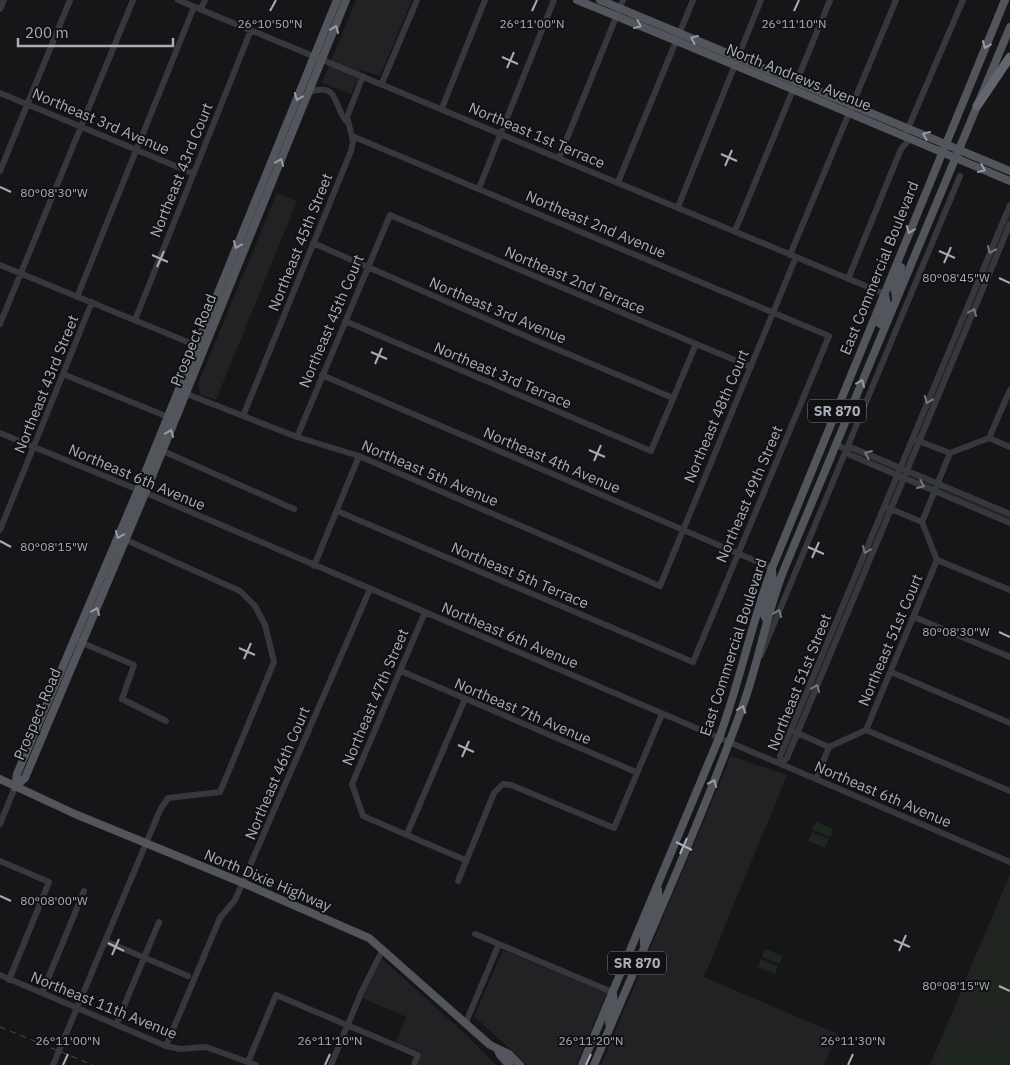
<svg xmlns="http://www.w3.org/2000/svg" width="1010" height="1065" viewBox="0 0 1010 1065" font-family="'IBM Plex Sans',sans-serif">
<rect width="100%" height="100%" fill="#161618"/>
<path fill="#222225" d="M 356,0 L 412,0 L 380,76 L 361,70 L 351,94 L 322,83 Z
M 277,193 L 297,201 L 216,400 L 200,394 L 198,384 Z
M 731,756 L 787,775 L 704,977 L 838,1034 L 824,1065 L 601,1065 Z
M 1010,874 L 1010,1065 L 930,1065 Z
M 503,950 L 607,993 L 576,1065 L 527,1065 L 474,1016 Z
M 380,957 L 462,1031 L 496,1065 L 417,1065 L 422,1052 L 396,1042 L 406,1017 L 362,998 Z"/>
<path fill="#1e261f" d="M 1010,210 L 1010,220 L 906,472 L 1010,516 L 1010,521 L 904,476 L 786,756 L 782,754 L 899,475 L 852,454 L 854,450 L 901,469 Z
M 816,822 L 833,829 L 830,837 L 812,830 Z
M 812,832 L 829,839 L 825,848 L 808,841 Z
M 1001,916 L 1010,920 L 1010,966 L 984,955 Z
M 765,949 L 783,956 L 779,964 L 762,957 Z
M 984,957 L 1010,968 L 1010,997 L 1003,1014 L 966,999 Z
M 761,959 L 778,966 L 775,974 L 758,967 Z
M 1002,1020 L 1010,1024 L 1010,1037 L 997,1031 Z
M 950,1030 L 1010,1055 L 1010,1065 L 935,1065 Z
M 995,1033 L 1010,1039 L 1010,1052 L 991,1044 Z"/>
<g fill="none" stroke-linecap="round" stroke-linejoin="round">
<path stroke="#37383d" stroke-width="6" d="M 178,0 L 885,294
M 0,9 L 4,0
M 201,9 L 205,0
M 382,83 L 417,0
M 309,92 C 340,83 332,103 346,121
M 0,93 L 192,173
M 442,108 L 485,0
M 906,133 L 963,0
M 559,158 L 623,0
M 0,171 L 70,0
M 618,182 L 693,0
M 479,188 L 554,0
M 678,207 L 761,0
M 735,231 L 830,0
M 313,243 L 530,338 L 673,398
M 790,255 L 896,0
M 0,265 L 200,347
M 848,279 L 901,149 L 910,139
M 77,297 L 194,7
M 135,320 L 251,30
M 345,321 L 651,451 L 696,344
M 0,324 L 133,0
M 63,374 L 168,417
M 322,375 L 772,568
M 187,394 L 297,437 L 359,456 L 660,586 L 796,257
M 243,416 L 351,151 L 353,141 L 347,117 L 363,76
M 0,433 L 158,498 L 1010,862
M 297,437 L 390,215 L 751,367
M 989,438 L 1010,390
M 916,440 L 950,453 L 989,438 L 1010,447
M 835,444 L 846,449 L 850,455 L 1010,523
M 846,449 L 853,448 L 1010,514
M 163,451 L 294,509
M 888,508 L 922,522 L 937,560 L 1010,590
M 337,511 L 693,662 L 829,336 L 352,136
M 922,522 L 950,453
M 0,530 L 92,302
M 314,566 L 359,456
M 425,612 L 352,784 L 363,816 L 465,860
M 914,617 L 1010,657
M 78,641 L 134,665 L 122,699 L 166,721
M 761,655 L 960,176
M 401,671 L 636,772
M 891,672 L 1010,723
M 866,730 L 937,560
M 795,732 L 829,747 L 866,730 L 1010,791
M 781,764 L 780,756 L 1010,205
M 781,764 L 787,758 L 1010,224
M 816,779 L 829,747
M 0,824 L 15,787
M 407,834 L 465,699
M 0,861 L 49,882 L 9,980
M 458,881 L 494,793 L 503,784 L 511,785 L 614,828 L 662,714
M 475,934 L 612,992
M 105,941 L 188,976
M 0,975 L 166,1046 L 180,1049 L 206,1047 L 256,1065
M 42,993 L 84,891
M 466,1022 L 499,944
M 116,1025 L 159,922
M 166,1046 L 220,918 L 235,900 L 370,589
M 248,1062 L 276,995 L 418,1055 L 414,1065
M 53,1065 L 160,810 L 168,798 L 220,792 L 274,662 L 265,625 L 255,606 L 240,591 L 126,540
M 331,1065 L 361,993 L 383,949"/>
<path stroke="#53555c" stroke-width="8" d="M 577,0 C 722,59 866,120 1010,181
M 600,0 L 1010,171
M 896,298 L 894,286 L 901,267
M 880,324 L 887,304 L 885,295
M 767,621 L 763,613 L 773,582 L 772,569
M 0,779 L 75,814 L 243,883 L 369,938 L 490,1045 L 509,1054 L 520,1065
M 15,787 L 25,778 L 149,484 L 346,0
M 15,787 L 17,774 L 138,490 L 337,0
M 644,945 C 641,926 664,902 657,887
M 610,1026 C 606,1015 616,1006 613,994
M 498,1051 L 500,1055 L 509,1065
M 582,1065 L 719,738 C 740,682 751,624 772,568 L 1005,0
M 594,1065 C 644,946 698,829 742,708 C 759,662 766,613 785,567 L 1010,27"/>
<path stroke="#63666e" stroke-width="9" d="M 977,106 L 1010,57"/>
<path stroke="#4a4c52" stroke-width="1" stroke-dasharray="6 5" stroke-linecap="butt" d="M 0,1027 L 93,1065"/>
</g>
<defs><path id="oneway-chevron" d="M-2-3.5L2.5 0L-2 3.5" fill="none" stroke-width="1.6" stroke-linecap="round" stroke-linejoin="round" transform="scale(1.25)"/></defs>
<g stroke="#979ba6">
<use href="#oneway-chevron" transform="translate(638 25) rotate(23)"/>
<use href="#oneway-chevron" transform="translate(335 29) rotate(-68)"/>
<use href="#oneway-chevron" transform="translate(694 39) rotate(-157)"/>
<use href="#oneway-chevron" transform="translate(986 45) rotate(113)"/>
<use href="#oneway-chevron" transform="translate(298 97) rotate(112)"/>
<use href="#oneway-chevron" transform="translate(926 135) rotate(-157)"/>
<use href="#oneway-chevron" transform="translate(280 162) rotate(-68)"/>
<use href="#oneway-chevron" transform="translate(982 169) rotate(23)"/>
<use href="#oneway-chevron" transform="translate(910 230) rotate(111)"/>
<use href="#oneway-chevron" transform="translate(237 245) rotate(112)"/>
<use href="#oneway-chevron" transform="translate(861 383) rotate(-67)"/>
<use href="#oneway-chevron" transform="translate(170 433) rotate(-68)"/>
<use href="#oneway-chevron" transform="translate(119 535) rotate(113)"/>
<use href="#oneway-chevron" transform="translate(96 611) rotate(-67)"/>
<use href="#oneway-chevron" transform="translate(742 709) rotate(-70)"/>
<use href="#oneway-chevron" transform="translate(713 783) rotate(-68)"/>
</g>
<g stroke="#757881">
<use href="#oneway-chevron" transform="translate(991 250) rotate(113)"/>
<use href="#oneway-chevron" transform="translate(973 312) rotate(-67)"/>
<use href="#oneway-chevron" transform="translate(928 400) rotate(112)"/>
<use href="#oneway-chevron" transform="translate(868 454) rotate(-157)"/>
<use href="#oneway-chevron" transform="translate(921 485) rotate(23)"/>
<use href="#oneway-chevron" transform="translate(866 550) rotate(113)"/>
<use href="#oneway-chevron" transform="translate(778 613) rotate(-68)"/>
<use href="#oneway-chevron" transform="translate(816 688) rotate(-67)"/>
</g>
<path fill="none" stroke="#a8adb8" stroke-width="2" d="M 270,11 L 276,0M 532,11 L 537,0M 794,11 L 799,0M 502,57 L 518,64M 507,68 L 514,52M 721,154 L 737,161M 725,166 L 732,150M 0,187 L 11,192M 939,251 L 955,258M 152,255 L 168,262M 944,263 L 951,247M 157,267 L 164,251M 999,278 L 1010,283M 371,352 L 387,359M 375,364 L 382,348M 589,450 L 605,457M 594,461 L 601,445M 0,541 L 11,547M 808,547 L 824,554M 812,558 L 819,542M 999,632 L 1010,637M 239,648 L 255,655M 244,659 L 251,643M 458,745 L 474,752M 462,757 L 469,741M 676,842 L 692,850M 680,854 L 687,838M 0,896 L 11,901M 894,940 L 910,947M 108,943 L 124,951M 899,951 L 906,935M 112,955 L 119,939M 999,986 L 1010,991M 63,1065 L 68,1054M 325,1065 L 330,1054M 586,1065 L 591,1054M 848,1065 L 853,1054"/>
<g text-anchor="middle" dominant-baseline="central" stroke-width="4" stroke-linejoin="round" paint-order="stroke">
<g fill="#111113" stroke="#7b7e86" stroke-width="1">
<rect x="808" y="399.5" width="58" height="23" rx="4"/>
<rect x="608" y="951.5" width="58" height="23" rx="4"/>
</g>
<g font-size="14" font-weight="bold" fill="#a8adb8">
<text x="837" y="411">SR 870</text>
<text x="637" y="963">SR 870</text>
</g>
<g font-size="15" fill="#a8adb8" stroke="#111113">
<text transform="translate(799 77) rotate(22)">North Andrews Avenue</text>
<text transform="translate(101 121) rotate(23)">Northeast 3rd Avenue</text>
<text transform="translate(537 135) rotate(23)">Northeast 1st Terrace</text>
<text transform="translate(181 170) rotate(-68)">Northeast 43rd Court</text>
<text transform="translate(596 224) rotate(23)">Northeast 2nd Avenue</text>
<text transform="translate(300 242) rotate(-68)">Northeast 45th Street</text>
<text transform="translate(879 268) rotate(-68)">East Commercial Boulevard</text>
<text transform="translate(575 280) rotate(23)">Northeast 2nd Terrace</text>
<text transform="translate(498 310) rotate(23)">Northeast 3rd Avenue</text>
<text transform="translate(331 321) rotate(-67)">Northeast 45th Court</text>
<text transform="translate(193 340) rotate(-68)">Prospect Road</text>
<text transform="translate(503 375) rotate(23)">Northeast 3rd Terrace</text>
<text transform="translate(46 384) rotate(-68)">Northeast 43rd Street</text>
<text transform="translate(716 416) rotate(-67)">Northeast 48th Court</text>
<text transform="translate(552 460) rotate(23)">Northeast 4th Avenue</text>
<text transform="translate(430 473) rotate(23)">Northeast 5th Avenue</text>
<text transform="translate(137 477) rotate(23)">Northeast 6th Avenue</text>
<text transform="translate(749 494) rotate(-67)">Northeast 49th Street</text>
<text transform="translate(520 575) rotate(23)">Northeast 5th Terrace</text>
<text transform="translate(510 635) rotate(23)">Northeast 6th Avenue</text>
<text transform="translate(890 640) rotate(-67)">Northeast 51st Court</text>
<text transform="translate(733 647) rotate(-72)">East Commercial Boulevard</text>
<text transform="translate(799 682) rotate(-68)">Northeast 51st Street</text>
<text transform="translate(375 697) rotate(-67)">Northeast 47th Street</text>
<text transform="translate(523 711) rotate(23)">Northeast 7th Avenue</text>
<text transform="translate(37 714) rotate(-67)">Prospect Road</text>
<text transform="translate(277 773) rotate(-67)">Northeast 46th Court</text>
<text transform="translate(883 794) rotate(23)">Northeast 6th Avenue</text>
<text transform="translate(268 880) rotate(23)">North Dixie Highway</text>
<text transform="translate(104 1005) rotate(22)">Northeast 11th Avenue</text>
</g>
</g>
<g font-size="12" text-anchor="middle" fill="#a8adb8" stroke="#111113" stroke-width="4" stroke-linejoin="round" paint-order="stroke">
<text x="270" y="28">26°10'50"N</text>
<text x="532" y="28">26°11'00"N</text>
<text x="794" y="28">26°11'10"N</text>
<text x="54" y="197">80°08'30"W</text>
<text x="956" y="282">80°08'45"W</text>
<text x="54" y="551">80°08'15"W</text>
<text x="956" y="636">80°08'30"W</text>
<text x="54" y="905">80°08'00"W</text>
<text x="956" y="990">80°08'15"W</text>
<text x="68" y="1045">26°11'00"N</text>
<text x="330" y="1045">26°11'10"N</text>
<text x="591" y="1045">26°11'20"N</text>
<text x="853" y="1045">26°11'30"N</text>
</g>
<path d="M18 38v8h155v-8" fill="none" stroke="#a8adb8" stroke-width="2.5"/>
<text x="25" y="38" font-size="15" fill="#a8adb8" stroke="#111113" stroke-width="4" paint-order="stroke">200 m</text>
</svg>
